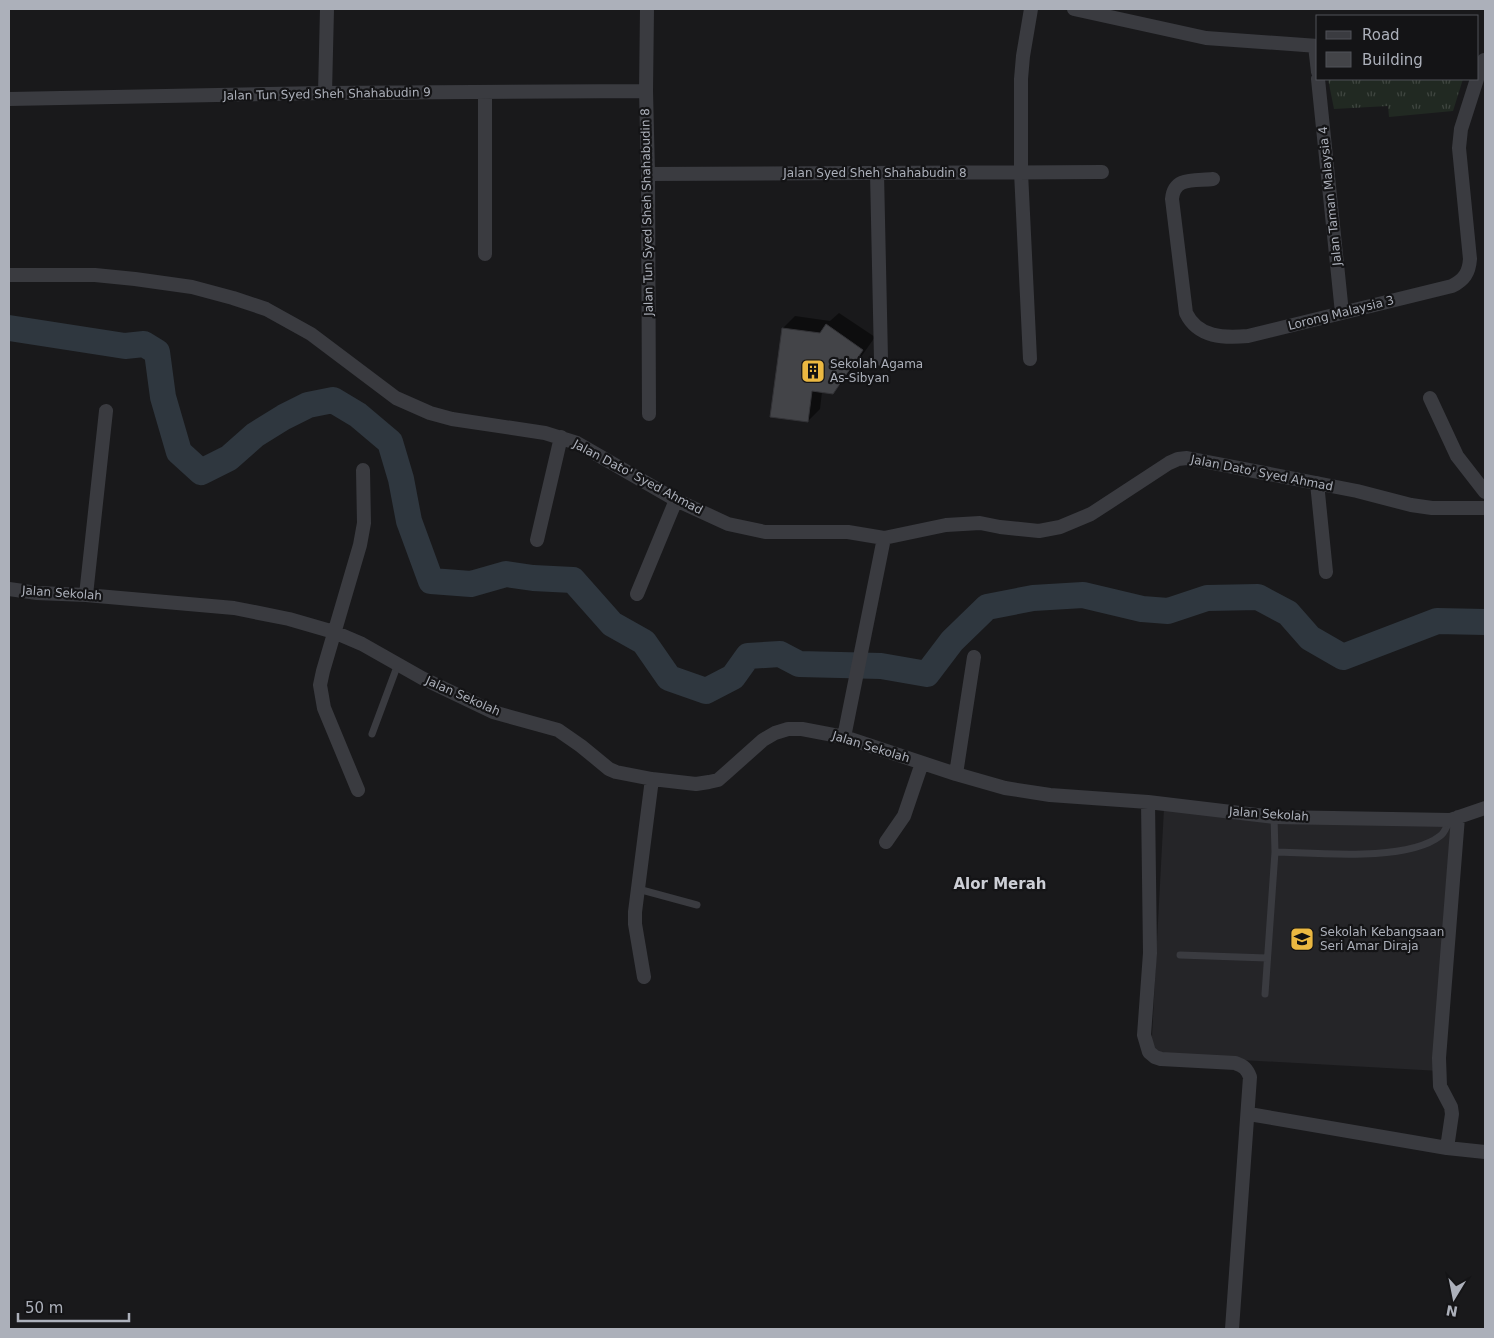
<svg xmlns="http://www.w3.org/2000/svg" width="1494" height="1338" viewBox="0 0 1494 1338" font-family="'DejaVu Sans',sans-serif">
<defs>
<pattern id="grass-tufts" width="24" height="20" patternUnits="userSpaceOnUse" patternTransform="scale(1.25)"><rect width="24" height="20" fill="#212922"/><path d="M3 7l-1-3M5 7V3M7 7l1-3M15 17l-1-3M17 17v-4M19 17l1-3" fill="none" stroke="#3f4640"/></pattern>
</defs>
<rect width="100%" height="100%" fill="#19191b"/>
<path fill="#252528" d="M 1164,808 L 1453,823 L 1440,1071 L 1151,1055 Z"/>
<path fill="url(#grass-tufts)" d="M 1328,79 L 1463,79 L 1453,111 L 1389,117 L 1388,106 L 1334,109 Z"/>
<path fill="#0007" d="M 839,313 L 875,337 L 844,381 L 832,393 L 822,392 L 820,409 L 808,421 L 783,328 L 795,316 L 830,321 Z"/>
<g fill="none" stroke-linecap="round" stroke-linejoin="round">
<path stroke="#2f373f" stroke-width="26" d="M 9,328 L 125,346 L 144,344 L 157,352 L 163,397 L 179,452 L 201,472 L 229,458 L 255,435 L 284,417 L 308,405 L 333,400 L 358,415 L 390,442 L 401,479 L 409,521 L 431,581 L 471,584 L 506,574 L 533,578 L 573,580 L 612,624 L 644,642 L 669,678 L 706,691 L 733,677 L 748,656 L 780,654 L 799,664 L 881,666 L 927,674 L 952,641 L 987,607 L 1033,598 L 1083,595 L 1142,609 L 1168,611 L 1207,598 L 1258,597 L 1288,613 L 1310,638 L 1343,657 L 1437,621 L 1485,622"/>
</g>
<path fill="#434448" stroke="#333337" d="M 826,324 L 863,350 L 833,394 L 812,391 L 808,422 L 770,417 L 782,328 L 820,333 Z"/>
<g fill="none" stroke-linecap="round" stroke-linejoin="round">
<path stroke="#3a3b40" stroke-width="7" d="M 372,734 L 398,664
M 1275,852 C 1317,853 1407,862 1440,836 C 1445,833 1447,825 1450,820
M 638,889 L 697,905
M 1180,955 L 1267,958
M 1265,994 L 1275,852 L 1274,817"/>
<path stroke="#3a3b40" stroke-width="14" d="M 647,9 L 646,91 L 648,174 L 649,414
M 1074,9 L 1206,38 L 1318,46
M 1315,46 L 1318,72
M 1478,77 L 1484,60
M 1318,79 L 1342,313
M 325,93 L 327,9
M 9,99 L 325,93 L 646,91
M 877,173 L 881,359
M 648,174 L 1102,172
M 1213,179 C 1195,181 1174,176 1172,199 L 1186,313 C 1198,338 1224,338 1248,336 L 1452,286 C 1464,280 1469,273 1470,259 L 1459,148 L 1461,129 L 1477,79
M 485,254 L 485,93
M 9,275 L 95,275 L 135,279 L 192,287 L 233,298 L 266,309 L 311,334 L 396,398 L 430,413 L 452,419 L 545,433 L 577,443 L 676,500 L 728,524 L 765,532 L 848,532 L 884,538 L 946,525 L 980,523 L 1000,527 L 1039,531 L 1060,527 L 1091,514 L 1169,463 L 1178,459 L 1187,458 L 1357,491 L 1411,505 L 1432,508 L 1485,508
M 1030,359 L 1021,172 L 1021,79 L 1023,56 L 1031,9
M 1430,398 L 1457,456 L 1485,492
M 1317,483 L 1326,572
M 537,540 L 561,437
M 9,589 L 37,593 L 86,595 L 234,608 L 289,619 L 334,632 L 362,644 L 422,678 L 493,712 L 558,730 L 581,746 L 609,769 L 616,772 L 652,779 L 696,784 L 709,782 L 718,780 L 726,773 L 763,740 L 775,733 L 788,729 L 802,729 L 844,737 L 956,774 L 1005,788 L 1050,795 L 1148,802 L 1274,817 L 1450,820 L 1485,808
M 637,594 L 676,500
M 86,595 L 106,411
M 844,737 L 884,538
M 956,774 L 974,657
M 358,790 L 324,708 L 320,685 L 323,671 L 360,545 L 364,523 L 363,470
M 1148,802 L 1150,953 L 1144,1035 L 1149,1052 L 1155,1057 L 1161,1059 L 1235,1063 C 1244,1066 1247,1069 1250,1077 L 1232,1329
M 886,842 L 904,816 L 922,763
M 644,977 L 635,924 L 635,912 L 652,779
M 1249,1114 L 1447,1148 L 1485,1152
M 1447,1148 L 1452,1114 L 1451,1107 L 1440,1086 L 1439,1058 L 1458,817"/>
</g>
<defs>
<g id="building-square" transform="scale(1.25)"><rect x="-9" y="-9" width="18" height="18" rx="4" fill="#ebb841" stroke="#141416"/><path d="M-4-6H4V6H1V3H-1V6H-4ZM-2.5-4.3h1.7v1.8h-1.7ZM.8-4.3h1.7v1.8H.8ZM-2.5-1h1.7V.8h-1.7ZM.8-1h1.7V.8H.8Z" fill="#111"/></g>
<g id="school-square" transform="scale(1.25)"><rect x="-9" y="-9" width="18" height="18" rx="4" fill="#ebb841" stroke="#141416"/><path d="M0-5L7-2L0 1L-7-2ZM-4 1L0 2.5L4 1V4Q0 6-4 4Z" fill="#111"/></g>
</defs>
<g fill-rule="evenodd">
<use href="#building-square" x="813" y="371"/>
<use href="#school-square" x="1302" y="939"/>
</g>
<g text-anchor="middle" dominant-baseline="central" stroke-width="4.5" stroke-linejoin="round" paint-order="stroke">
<g font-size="12" fill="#acb0ba" stroke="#141416">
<text transform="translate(327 94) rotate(-1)">Jalan Tun Syed Sheh Shahabudin 9</text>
<text x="875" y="173">Jalan Syed Sheh Shahabudin 8</text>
<text transform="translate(1330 196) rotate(-96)">Jalan Taman Malaysia 4</text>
<text transform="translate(647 212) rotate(-91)">Jalan Tun Syed Sheh Shahabudin 8</text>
<text transform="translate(1341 313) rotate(-14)">Lorong Malaysia 3</text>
<text transform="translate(1262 473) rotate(11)">Jalan Dato' Syed Ahmad</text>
<text transform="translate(638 477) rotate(28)">Jalan Dato' Syed Ahmad</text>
<text transform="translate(62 593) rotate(4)">Jalan Sekolah</text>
<text transform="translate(463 696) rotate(24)">Jalan Sekolah</text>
<text transform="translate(871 747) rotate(17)">Jalan Sekolah</text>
<text transform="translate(1269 814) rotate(4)">Jalan Sekolah</text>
</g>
<g font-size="12" fill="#acb0ba" stroke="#141416" text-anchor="start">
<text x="830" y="364">Sekolah Agama<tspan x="830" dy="14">As-Sibyan</tspan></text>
<text x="1320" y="932">Sekolah Kebangsaan<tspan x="1320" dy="14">Seri Amar Diraja</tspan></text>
</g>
<g font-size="15" font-weight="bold" fill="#cdcfd6" stroke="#141416">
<text x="1000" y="884">Alor Merah</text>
</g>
</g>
<rect width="1494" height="1338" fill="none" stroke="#acb0ba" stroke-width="20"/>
<rect x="1316" y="15" width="162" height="65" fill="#141416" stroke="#515258"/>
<rect x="1326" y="31" width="25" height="8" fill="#3a3b40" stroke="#515258"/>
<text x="1362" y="40" font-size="15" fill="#acb0ba">Road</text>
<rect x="1326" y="52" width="25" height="15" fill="#434448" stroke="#515258"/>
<text x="1362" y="65" font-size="15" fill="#acb0ba">Building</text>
<g transform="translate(1454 1298) rotate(190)" stroke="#141416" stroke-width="4" paint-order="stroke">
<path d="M0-4L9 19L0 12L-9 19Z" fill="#acb0ba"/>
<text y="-8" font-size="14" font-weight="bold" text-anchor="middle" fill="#acb0ba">N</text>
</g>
<path d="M18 1313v8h111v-8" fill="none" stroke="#acb0ba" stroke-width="2.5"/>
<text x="25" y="1313" font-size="15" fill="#acb0ba" stroke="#141416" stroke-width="4" paint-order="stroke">50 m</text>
</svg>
